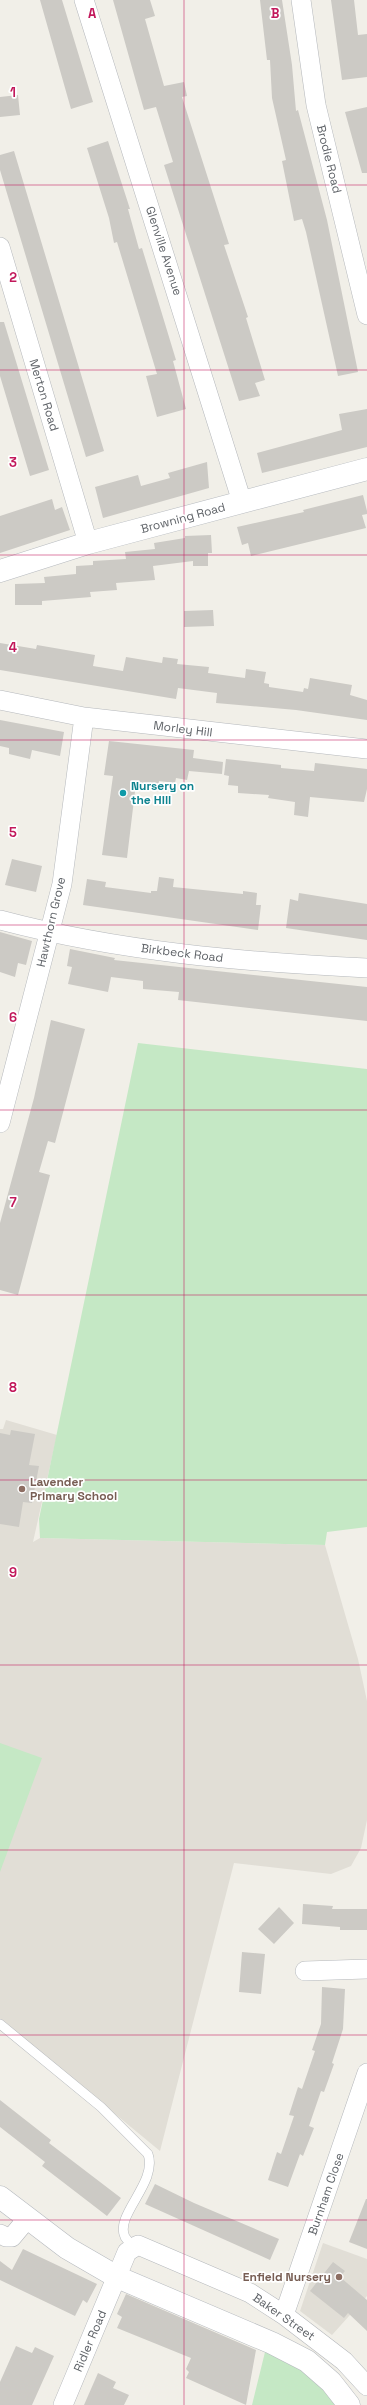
<svg xmlns="http://www.w3.org/2000/svg" width="367" height="2405" viewBox="0 0 367 2405" font-family="'Space Grotesk',sans-serif">
<rect width="100%" height="100%" fill="#f1efe8"/>
<path fill="#e1ded6" d="M 6,1420 L 57,1435 L 33,1542 L 40,1538 L 325,1545 L 358,1659 L 367,1701 L 367,1820 L 361,1848 L 351,1866 L 331,1874 L 234,1863 L 160,2151 L 0,2019 L 0,1429 L 3,1429 Z
M 323,2243 L 367,2259 L 367,2296 L 332,2335 L 300,2311 Z"/>
<path fill="#c5e8c5" d="M 138,1043 L 367,1069 L 367,1527 L 327,1532 L 325,1545 L 40,1538 L 39,1519 Z
M 0,1743 L 42,1758 L 0,1872 Z
M 266,2348 L 302,2365 L 337,2405 L 252,2405 Z"/>
<path fill="#cccac5" d="M 40,0 L 62,0 L 93,102 L 71,109 Z
M 113,0 L 150,0 L 155,16 L 145,19 L 164,86 L 184,82 L 187,96 L 182,97 L 229,244 L 224,245 L 248,317 L 246,318 L 265,380 L 255,383 L 260,396 L 239,401 L 164,165 L 173,162 L 156,107 L 144,110 Z
M 260,0 L 282,0 L 292,65 L 296,111 L 298,110 L 327,220 L 358,372 L 338,376 L 306,232 L 302,219 L 294,221 L 282,161 L 286,160 L 272,98 L 270,60 L 267,60 Z
M 331,0 L 354,0 L 358,35 L 367,34 L 367,77 L 342,80 Z
M 18,95 L 20,115 L 0,117 L 0,97 Z
M 367,107 L 367,173 L 362,173 L 345,112 Z
M 108,141 L 130,209 L 128,209 L 139,249 L 142,248 L 176,360 L 173,361 L 186,409 L 157,417 L 146,376 L 157,374 L 117,242 L 114,243 L 109,218 L 87,148 Z
M 14,151 L 104,451 L 86,457 L 0,170 L 0,155 Z
M 0,322 L 4,322 L 49,470 L 30,476 L 0,376 Z
M 367,409 L 367,447 L 262,473 L 257,453 L 342,430 L 339,414 Z
M 207,462 L 209,488 L 103,518 L 95,487 L 138,475 L 141,486 L 170,478 L 168,473 Z
M 363,495 L 367,511 L 367,514 L 362,515 L 366,528 L 251,556 L 248,543 L 242,545 L 237,527 L 304,512 L 303,510 Z
M 52,499 L 55,510 L 62,507 L 70,530 L 0,553 L 0,516 Z
M 211,535 L 212,553 L 208,553 L 208,566 L 193,566 L 193,561 L 153,566 L 155,580 L 116,583 L 117,590 L 90,592 L 91,597 L 42,601 L 42,605 L 15,605 L 15,584 L 45,583 L 44,577 L 76,574 L 76,566 L 93,565 L 93,561 L 126,559 L 125,552 L 155,549 L 154,543 L 185,538 L 185,536 Z
M 213,610 L 214,626 L 184,627 L 184,611 Z
M 0,643 L 36,649 L 37,645 L 95,655 L 93,666 L 123,671 L 126,657 L 162,663 L 163,657 L 178,659 L 177,664 L 209,667 L 208,673 L 245,678 L 246,669 L 266,672 L 264,683 L 269,684 L 269,687 L 303,692 L 304,688 L 308,689 L 310,678 L 352,685 L 350,695 L 367,700 L 367,720 L 296,710 L 216,703 L 217,693 L 178,688 L 176,699 L 0,670 Z
M 0,720 L 64,732 L 60,756 L 32,750 L 30,759 L 9,754 L 9,748 L 0,746 Z
M 109,741 L 194,750 L 193,758 L 223,762 L 222,774 L 189,771 L 187,780 L 176,778 L 175,783 L 159,781 L 159,785 L 136,783 L 127,858 L 102,855 L 113,776 L 104,775 Z
M 226,759 L 281,765 L 281,768 L 314,771 L 315,763 L 367,769 L 367,789 L 364,802 L 310,797 L 308,817 L 294,815 L 295,802 L 268,798 L 269,795 L 238,793 L 238,786 L 228,785 L 229,776 L 224,775 Z
M 12,859 L 42,866 L 36,892 L 5,885 Z
M 159,877 L 174,879 L 173,887 L 243,894 L 243,891 L 257,893 L 256,905 L 261,905 L 258,930 L 83,905 L 87,879 L 106,882 L 105,887 L 151,893 L 151,891 L 157,891 Z
M 299,893 L 367,904 L 367,940 L 286,928 L 290,899 L 298,901 Z
M 0,932 L 32,941 L 26,965 L 18,963 L 15,977 L 0,972 Z
M 70,949 L 115,958 L 114,960 L 367,987 L 367,1021 L 178,1000 L 179,992 L 143,989 L 143,981 L 111,977 L 108,992 L 68,984 L 72,967 L 67,966 Z
M 51,1020 L 85,1029 L 55,1143 L 48,1141 L 39,1172 L 50,1175 L 18,1295 L 0,1290 L 0,1223 L 34,1098 Z
M 11,1430 L 35,1434 L 29,1465 L 39,1466 L 32,1503 L 23,1502 L 19,1527 L 0,1524 L 0,1433 L 10,1435 Z
M 303,1904 L 333,1906 L 332,1909 L 367,1909 L 367,1930 L 340,1930 L 340,1927 L 302,1924 Z
M 279,1907 L 294,1923 L 274,1944 L 258,1929 Z
M 242,1952 L 265,1954 L 261,1994 L 239,1992 Z
M 322,1987 L 345,1989 L 343,2029 L 332,2063 L 334,2064 L 324,2092 L 321,2091 L 309,2126 L 314,2128 L 303,2156 L 300,2154 L 288,2187 L 268,2180 L 277,2152 L 281,2154 L 294,2116 L 289,2115 L 298,2087 L 302,2089 L 315,2051 L 312,2050 L 321,2024 Z
M 0,2100 L 51,2140 L 49,2143 L 121,2198 L 107,2216 L 42,2166 L 45,2162 L 0,2127 Z
M 155,2184 L 194,2203 L 279,2239 L 270,2260 L 145,2204 Z
M 366,2199 L 367,2199 L 367,2249 L 349,2242 Z
M 23,2249 L 97,2284 L 87,2303 L 83,2300 L 75,2316 L 0,2280 L 0,2261 L 12,2270 Z
M 333,2262 L 345,2271 L 340,2277 L 367,2300 L 367,2331 L 348,2313 L 344,2318 L 310,2291 Z
M 126,2294 L 256,2350 L 246,2405 L 186,2378 L 189,2372 L 186,2369 L 191,2358 L 117,2328 L 122,2317 L 117,2314 Z
M 16,2346 L 32,2353 L 35,2347 L 54,2356 L 32,2405 L 0,2405 L 0,2382 Z
M 98,2373 L 116,2382 L 113,2388 L 129,2395 L 124,2405 L 84,2405 Z"/>
<g fill="none" stroke-linecap="round" stroke-linejoin="round">
<g stroke="#b5b8bc" stroke-width="10">
<path id="lane" d="M 0,2024 L 101,2107 L 148,2154 C 158,2183 114,2215 125,2237 C 127,2240 131,2244 133,2247"/>
</g>
<g stroke="#b5b8bc" stroke-width="20">
<path id="street" d="M 84,0 L 242,502
M 301,0 L 316,105 L 367,315
M 0,247 L 88,543
M 0,700 L 84,717 L 367,749
M 0,920 C 120,952 244,962 367,968
M 0,1123 L 62,884 L 84,717
M 305,1971 L 367,1969
M 0,2234 L 6,2237 L 12,2237 L 27,2219
M 284,2315 L 367,2073
M 63,2405 L 127,2252 L 138,2245 L 250,2293 L 284,2315 L 344,2361 L 367,2386"/>
</g>
<g stroke="#b6babf" stroke-width="23">
<path id="secondary" d="M 0,571 L 88,543 L 367,469
M 0,2197 L 67,2248 L 117,2277 L 272,2343 L 307,2361 L 331,2382 L 349,2405"/>
</g>
<use href="#lane" stroke="#fff" stroke-width="9"/>
<use href="#street" stroke="#fff" stroke-width="19"/>
<use href="#secondary" stroke="#fff" stroke-width="22"/>
</g>
<path fill="none" stroke="#c2185b" stroke-width="1" stroke-opacity="0.55" d="M 184,0 L 184,2405M 0,185 L 367,185M 0,370 L 367,370M 0,555 L 367,555M 0,740 L 367,740M 0,925 L 367,925M 0,1110 L 367,1110M 0,1295 L 367,1295M 0,1480 L 367,1480M 0,1665 L 367,1665M 0,1850 L 367,1850M 0,2035 L 367,2035M 0,2220 L 367,2220"/>
<circle fill="#0f9aa8" stroke="#fff" stroke-width="1.5" cx="123" cy="793" r="4"/>
<g fill="#8d6e63" stroke="#fff" stroke-width="1.5">
<circle cx="22" cy="1489" r="4"/>
<circle cx="339" cy="2277" r="4"/>
</g>
<g text-anchor="middle" dominant-baseline="central" stroke-width="3.5" stroke-linejoin="round" paint-order="stroke">
<g font-size="12" fill="#5f6368" stroke="#fff">
<text transform="translate(329 159) rotate(76)">Brodie Road</text>
<text transform="translate(164 251) rotate(72)">Glenville Avenue</text>
<text transform="translate(44 395) rotate(73)">Merton Road</text>
<text transform="translate(183 518) rotate(-15)">Browning Road</text>
<text transform="translate(183 729) rotate(7)">Morley Hill</text>
<text transform="translate(51 922) rotate(-77)">Hawthorn Grove</text>
<text transform="translate(182 953) rotate(7)">Birkbeck Road</text>
<text transform="translate(326 2194) rotate(-71)">Burnham Close</text>
<text transform="translate(284 2317) rotate(35)">Baker Street</text>
<text transform="translate(90 2341) rotate(-67)">Ridler Road</text>
</g>
<g font-size="12" font-weight="bold" fill="#0d838f" stroke="#fff" text-anchor="start">
<text x="131" y="786">Nursery on<tspan x="131" dy="14">the Hill</tspan></text>
</g>
<g font-size="12" font-weight="bold" fill="#785e54" stroke="#fff" text-anchor="start">
<text x="30" y="1482">Lavender<tspan x="30" dy="14">Primary School</tspan></text>
<text x="331" y="2277" text-anchor="end">Enfield Nursery</text>
</g>
</g>
<g font-size="13" text-anchor="middle" font-weight="bold" fill="#c2185b" stroke="#fff" stroke-width="3.5" stroke-linejoin="round" paint-order="stroke">
<text x="92" y="18">A</text>
<text x="275" y="18">B</text>
<text x="13" y="97">1</text>
<text x="13" y="282">2</text>
<text x="13" y="467">3</text>
<text x="13" y="652">4</text>
<text x="13" y="837">5</text>
<text x="13" y="1022">6</text>
<text x="13" y="1207">7</text>
<text x="13" y="1392">8</text>
<text x="13" y="1577">9</text>
</g>
</svg>
